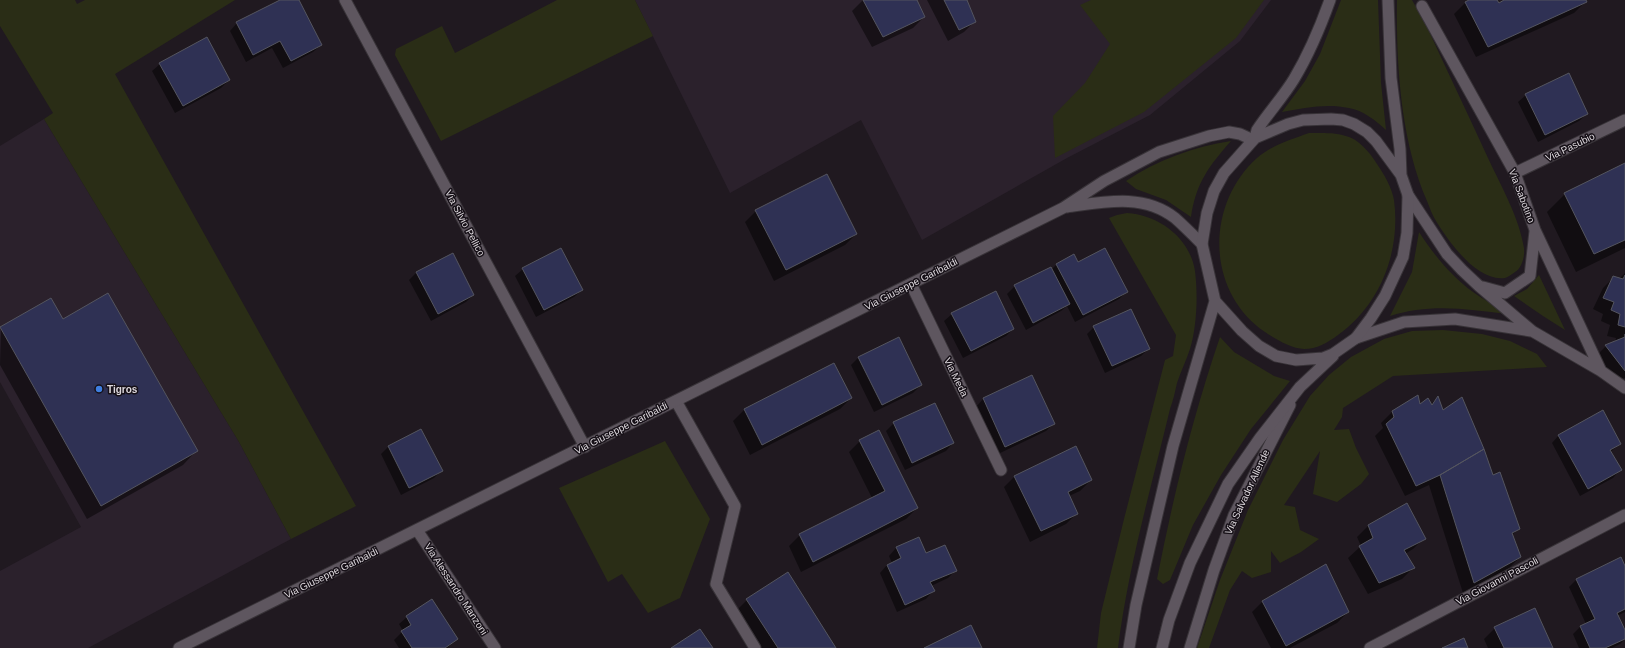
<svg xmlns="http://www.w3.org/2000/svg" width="1625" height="648" viewBox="0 0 1625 648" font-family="Helvetica,sans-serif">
<rect width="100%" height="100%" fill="#201920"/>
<path fill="#2b212c" d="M 635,0 L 1271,0 L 1240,41 L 1150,115 L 1067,158 L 922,240 L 861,120 L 730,193 Z
M 44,119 L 239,442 L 291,539 L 88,648 L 0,648 L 0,571 L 81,527 L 0,382 L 0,146 Z"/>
<path fill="#2a2d16" d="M 0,0 L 75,0 L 77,4 L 85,0 L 235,0 L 115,74 L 356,506 L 291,539 L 239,442 L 44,119 L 53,113 L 0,26 Z
M 557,0 L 635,0 L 653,36 L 441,141 L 395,55 L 396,49 L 442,26 L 455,53 Z
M 1091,0 L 1264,0 L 1236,38 L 1144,112 L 1055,158 L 1053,116 L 1085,83 L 1110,44 L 1080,5 Z
M 1341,0 L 1378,0 L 1381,83 L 1386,130 C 1376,121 1363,110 1349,108 C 1327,103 1303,108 1282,112 L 1305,81 L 1320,54 Z
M 1397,0 L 1412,0 L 1427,27 C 1447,71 1468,114 1488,158 C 1501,186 1519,217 1524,248 C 1525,256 1522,268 1515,272 C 1512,274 1508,277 1505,278 C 1477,282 1449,242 1436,221 C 1432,215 1430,208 1427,201 C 1401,141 1396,66 1397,0 Z
M 1309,133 C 1322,133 1337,132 1349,137 C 1359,140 1372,155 1377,164 C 1384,174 1392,188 1394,200 C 1401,252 1380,305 1338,335 C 1327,343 1317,349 1304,349 C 1292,349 1275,339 1265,332 C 1206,292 1205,205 1257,158 C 1272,145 1290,140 1309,133 Z
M 1231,141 C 1209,166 1196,183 1191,217 L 1166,200 L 1136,189 L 1126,181 C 1157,160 1193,147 1231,141 Z
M 1127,213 C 1159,215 1190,238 1195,271 C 1198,295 1197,326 1190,349 C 1186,361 1181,371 1177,383 C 1175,392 1173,401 1170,409 C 1151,488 1128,568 1118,648 L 1097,648 L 1101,613 L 1124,519 L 1165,360 L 1173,356 L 1176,335 L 1109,218 L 1117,215 Z
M 1419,232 C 1434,255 1451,276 1473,292 C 1484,300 1496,306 1507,314 C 1468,309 1429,303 1390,316 L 1412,272 Z
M 1539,275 L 1565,330 L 1543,316 L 1514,296 L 1527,289 Z
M 1443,330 L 1482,334 L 1510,341 L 1537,354 L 1547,367 L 1393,376 L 1343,408 L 1342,417 L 1334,430 L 1349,429 L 1356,448 L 1369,474 L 1361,484 L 1337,502 L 1313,494 L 1320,451 L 1284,505 L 1295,507 L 1300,530 L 1319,539 L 1301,552 L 1280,563 L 1271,551 L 1271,572 L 1252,578 L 1242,571 L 1230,590 L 1209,648 L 1197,648 L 1220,580 L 1248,510 L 1283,440 L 1310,396 L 1329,375 L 1351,357 L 1384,339 L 1412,331 Z
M 1220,337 L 1234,352 L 1274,376 L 1290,381 L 1251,429 L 1221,475 L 1193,525 L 1170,580 L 1163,584 L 1157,579 C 1173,497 1193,416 1220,337 Z
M 665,441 L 710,519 L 680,598 L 648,613 L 622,574 L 608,582 L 559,488 Z"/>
<path fill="#0007" d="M 282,0 L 298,0 L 321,45 L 313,52 L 283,68 L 272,48 L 246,62 L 230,31 L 237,23 Z
M 863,0 L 916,0 L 924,17 L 913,28 L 872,47 L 852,11 Z
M 927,0 L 966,0 L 975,21 L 964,32 L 948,41 Z
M 1471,0 L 1496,0 L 1498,4 L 1506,0 L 1584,0 L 1585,2 L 1574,13 L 1476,57 L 1454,14 L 1465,3 Z
M 160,64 L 229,80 L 221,88 L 175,113 L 152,71 Z
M 1526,95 L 1587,114 L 1579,121 L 1538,142 L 1518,102 Z
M 1625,164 L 1625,248 L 1576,272 L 1547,212 L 1565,194 Z
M 756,211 L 856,234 L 845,245 L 774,281 L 745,222 Z
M 1057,264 L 1078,264 L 1126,292 L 1119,299 L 1075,322 L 1067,306 L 1061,311 L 1026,330 L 1007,294 L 1015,286 L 1051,270 Z
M 523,269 L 582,290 L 574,297 L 536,317 L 515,276 Z
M 417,272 L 473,295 L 466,302 L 431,321 L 409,280 Z
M 1625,273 L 1625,378 L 1613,382 L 1595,357 L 1606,346 L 1615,342 L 1616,338 L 1607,336 L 1610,325 L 1601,321 L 1603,314 L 1593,309 L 1603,288 L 1614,277 L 1619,279 Z
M 952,314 L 1013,329 L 1006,336 L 963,358 L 944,321 Z
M 1,327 L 196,451 L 183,465 L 87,519 L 0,365 Z
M 1094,327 L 1148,349 L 1141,356 L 1105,373 L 1087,334 Z
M 859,357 L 921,385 L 913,393 L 874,412 L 851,365 Z
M 834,364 L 851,398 L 840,409 L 750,455 L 733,421 L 744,410 Z
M 1032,377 L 1053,424 L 1046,431 L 998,454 L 976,407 L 983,399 Z
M 1417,397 L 1420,405 L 1430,405 L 1437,398 L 1443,412 L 1493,476 L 1518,529 L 1512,535 L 1520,557 L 1509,568 L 1463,593 L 1429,485 L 1405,496 L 1375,436 L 1383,428 L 1381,423 L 1392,412 Z
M 894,423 L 953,443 L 946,451 L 905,470 L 886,431 Z
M 421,430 L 442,470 L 434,478 L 401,495 L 381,454 L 388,447 Z
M 1559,435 L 1620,444 L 1610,452 L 1620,470 L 1613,478 L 1580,496 L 1552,443 Z
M 860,441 L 917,508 L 906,519 L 801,572 L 789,546 L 800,535 L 872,498 L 849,452 Z
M 1015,476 L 1091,480 L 1080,491 L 1069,496 L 1077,513 L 1066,524 L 1030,542 L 1004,487 Z
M 1407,505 L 1424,538 L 1413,549 L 1405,554 L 1413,568 L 1402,579 L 1368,594 L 1348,558 L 1361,546 L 1357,537 L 1368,526 Z
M 918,538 L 926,554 L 955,571 L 948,578 L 931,586 L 933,591 L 926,599 L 897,612 L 880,573 L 887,565 L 892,563 L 889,556 L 896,548 Z
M 1625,568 L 1625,612 L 1617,616 L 1625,633 L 1625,639 L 1620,644 L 1612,648 L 1579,648 L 1573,634 L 1580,627 L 1586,624 L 1569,587 L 1577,579 Z
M 747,600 L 835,648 L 748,648 L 729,618 Z
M 1263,601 L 1348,612 L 1337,623 L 1290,648 L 1271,648 L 1252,612 Z
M 407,617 L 457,639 L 447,648 L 399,648 L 394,640 L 403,631 L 399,624 Z
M 1495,628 L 1552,648 L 1488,648 L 1484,639 Z"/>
<path fill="#2f3154" stroke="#54555f" d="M 280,0 L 299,0 L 322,45 L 291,61 L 280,41 L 253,55 L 236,22 Z
M 863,0 L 917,0 L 925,17 L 883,37 Z
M 944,0 L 967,0 L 976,22 L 959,30 Z
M 1469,0 L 1497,0 L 1499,3 L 1504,0 L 1586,0 L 1587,2 L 1488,47 L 1465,2 Z
M 207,37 L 230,80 L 183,106 L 159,63 Z
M 1569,73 L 1588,114 L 1545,135 L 1525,94 Z
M 1625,163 L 1625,240 L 1594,254 L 1564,193 Z
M 827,174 L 857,234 L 786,270 L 755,210 Z
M 561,248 L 583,290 L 544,310 L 522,268 Z
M 1105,248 L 1128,292 L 1083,315 L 1056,264 L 1074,254 L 1078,262 Z
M 453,253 L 474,295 L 438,314 L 416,272 Z
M 1051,267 L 1070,304 L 1033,323 L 1014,285 Z
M 1625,275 L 1625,327 L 1618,325 L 1620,314 L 1611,310 L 1614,302 L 1603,298 L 1613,276 L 1623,279 Z
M 996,291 L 1014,329 L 971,351 L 951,313 Z
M 108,293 L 198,451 L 101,506 L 0,327 L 51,298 L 63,319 Z
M 1131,309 L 1150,349 L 1112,366 L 1093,326 Z
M 1625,334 L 1625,371 L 1605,345 L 1625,337 Z
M 899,337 L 922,385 L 882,405 L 858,357 Z
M 834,363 L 852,398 L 762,445 L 744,409 Z
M 1032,375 L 1055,424 L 1005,447 L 983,398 Z
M 1418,395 L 1420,404 L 1428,398 L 1432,405 L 1438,396 L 1443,410 L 1462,397 L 1484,449 L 1440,475 L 1416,486 L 1386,424 L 1394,417 L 1392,411 Z
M 935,403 L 954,443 L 912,463 L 893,422 Z
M 1603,410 L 1621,444 L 1610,450 L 1622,470 L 1588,489 L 1558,435 Z
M 421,429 L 443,471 L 409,488 L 388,446 Z
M 879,430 L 918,508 L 813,562 L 799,534 L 885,491 L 859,440 Z
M 1076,446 L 1092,480 L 1068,492 L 1078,514 L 1041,531 L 1014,476 Z
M 1484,449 L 1493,475 L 1500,472 L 1520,529 L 1512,533 L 1521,557 L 1474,583 L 1440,475 Z
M 1407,503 L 1426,539 L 1404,550 L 1415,568 L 1379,583 L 1359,546 L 1373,538 L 1368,525 Z
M 919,537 L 926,553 L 945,545 L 957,571 L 930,582 L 935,591 L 905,605 L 887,565 L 901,558 L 896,547 Z
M 1621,557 L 1625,566 L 1625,609 L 1617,613 L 1625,630 L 1625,639 L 1605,648 L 1590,648 L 1580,626 L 1595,619 L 1576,579 Z
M 1326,564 L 1349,612 L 1286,646 L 1262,601 Z
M 788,572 L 836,648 L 778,648 L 746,599 Z
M 432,599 L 458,639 L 445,648 L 412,648 L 401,631 L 411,625 L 406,616 Z
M 1535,608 L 1553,648 L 1504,648 L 1494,627 Z
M 971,625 L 982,648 L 924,648 Z
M 700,629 L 713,648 L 671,648 Z
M 1464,638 L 1468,648 L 1442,648 Z"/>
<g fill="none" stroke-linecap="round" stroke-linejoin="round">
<g stroke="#383338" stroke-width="13">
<path id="minor" d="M 1422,6 L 1515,173 L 1535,230 L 1601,371
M 1515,173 L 1625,120
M 1408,195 L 1447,254 L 1462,270 L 1479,286 L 1532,331 L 1601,371 L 1625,388
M 911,284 L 1001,470
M 1483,287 L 1505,293 L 1530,276 L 1535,231
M 1356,338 L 1404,322 L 1455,319 L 1531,331
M 676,401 L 735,506 L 716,584 L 755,648
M 417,530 L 495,648
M 1190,648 L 1214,570 L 1234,515 L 1290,405
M 1370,648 L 1625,515"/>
</g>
<g stroke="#383338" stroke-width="13">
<path id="tertiary" d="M 345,0 L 585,447
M 1067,207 C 1104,202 1143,193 1175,218 C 1184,226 1193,235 1202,244
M 179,648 L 1063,208 L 1104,181 L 1159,152 L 1209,136 L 1229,132 L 1240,134 L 1253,140"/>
</g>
<g stroke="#383338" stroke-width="13">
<path id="secondary" d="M 1388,0 L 1391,78 L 1400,149 L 1401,175 L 1408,195 L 1407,233 L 1403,257 L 1385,296 L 1371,318 L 1356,338 L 1333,354 L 1323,358 L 1296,360 L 1276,356 L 1259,346 L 1242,331 L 1215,301 L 1202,244 L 1207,213 L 1214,191 L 1224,173 L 1255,138 L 1288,124 L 1303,120 L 1331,119 L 1343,120 L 1354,124 L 1367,132 L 1376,141 L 1401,175
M 1255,138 L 1257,130 C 1269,112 1283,97 1294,79 C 1309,54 1320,28 1330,0
M 1129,648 L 1136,605 L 1173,446 L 1215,301
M 1162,648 L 1169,620 L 1190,563 L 1228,484 L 1260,438 L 1300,387 L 1333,356"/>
</g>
<use href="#minor" stroke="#5e565f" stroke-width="11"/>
<use href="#tertiary" stroke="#5e565f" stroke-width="11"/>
<use href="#secondary" stroke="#5e565f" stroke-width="11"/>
</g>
<circle fill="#3f7fe0" stroke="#161017" stroke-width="1.5" cx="99" cy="389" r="4"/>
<g text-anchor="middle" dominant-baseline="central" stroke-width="3" stroke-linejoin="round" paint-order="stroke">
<g font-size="10" fill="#ddd8dd" stroke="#161017">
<text transform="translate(1570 147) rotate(-26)">Via Pasubio</text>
<text transform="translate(1522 196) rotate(69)">Via Sabotino</text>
<text transform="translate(465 223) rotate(62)">Via Silvio Pellico</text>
<text transform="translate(911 284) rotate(-27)">Via Giuseppe Garibaldi</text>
<text transform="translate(956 377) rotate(64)">Via Meda</text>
<text transform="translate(621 428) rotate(-27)">Via Giuseppe Garibaldi</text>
<text transform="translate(1247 492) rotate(-65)">Via Salvador Allende</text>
<text transform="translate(331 573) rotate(-26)">Via Giuseppe Garibaldi</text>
<text transform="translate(1497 581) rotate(-28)">Via Giovanni Pascoli</text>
<text transform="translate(456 589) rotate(57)">Via Alessandro Manzoni</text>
</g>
<g font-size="10" font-weight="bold" fill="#ddd8dd" stroke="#161017" text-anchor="start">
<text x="107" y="389">Tigros</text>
</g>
</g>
</svg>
